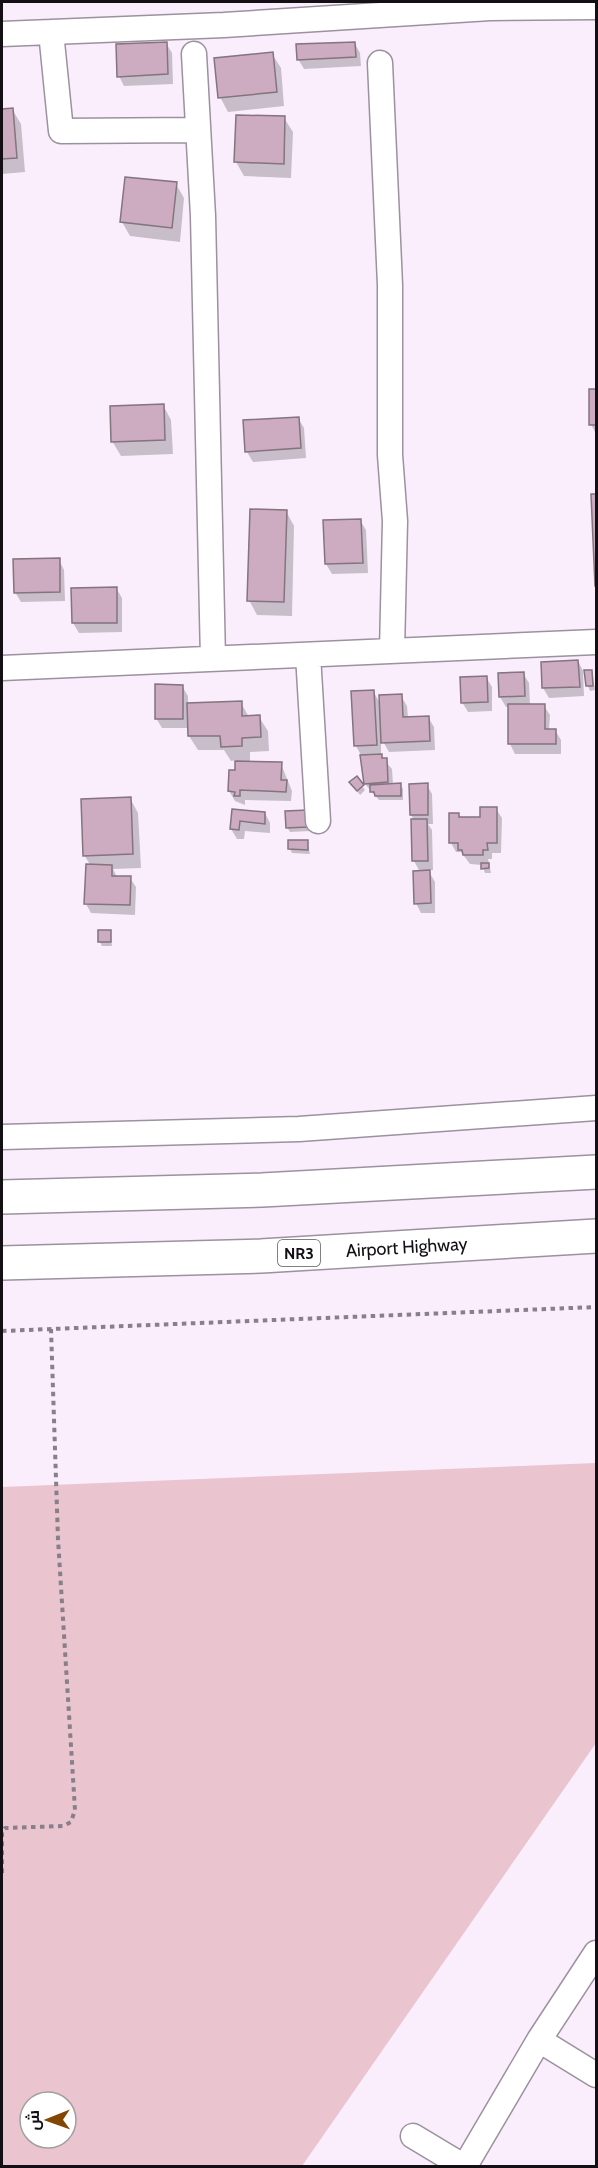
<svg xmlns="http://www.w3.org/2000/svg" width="598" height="2168" viewBox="0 0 598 2168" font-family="Cabin,Cairo,sans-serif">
<rect width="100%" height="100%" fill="#faeefd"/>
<path fill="#eac4ce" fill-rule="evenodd" d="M 596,1463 L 596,1743 L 302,2166 L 2,2166 L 2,1487 ZM 30,2102 L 66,2102 L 66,2138 L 30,2138 Z"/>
<path fill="#0003" d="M 166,43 L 172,53 L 173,84 L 124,86 L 119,76 Z
M 355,44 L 360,53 L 361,66 L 304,69 L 298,59 Z
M 272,54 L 281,68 L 284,106 L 228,112 L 220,97 Z
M 12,109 L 21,124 L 25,172 L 2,174 L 2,110 Z
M 284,118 L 293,132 L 291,178 L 244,176 L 236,162 Z
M 176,184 L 184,198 L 180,242 L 130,236 L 122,222 Z
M 591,390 L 596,390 L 596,434 L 591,424 Z
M 163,405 L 171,420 L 173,454 L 121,456 L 112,441 Z
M 298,418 L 304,428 L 306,458 L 253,462 L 247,452 L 245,422 Z
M 593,496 L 596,496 L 596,586 L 596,585 Z
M 286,511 L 294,526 L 292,616 L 257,615 L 249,600 Z
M 360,520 L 366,530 L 368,573 L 332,574 L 326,564 L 325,522 Z
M 59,560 L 64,570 L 65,601 L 21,602 L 15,592 Z
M 116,588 L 122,598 L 122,632 L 79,633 L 73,623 L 73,589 Z
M 578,661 L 583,671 L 584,696 L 549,698 L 543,688 L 542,663 Z
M 586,671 L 591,671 L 593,676 L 595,690 L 590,691 L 588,686 Z
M 523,673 L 529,683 L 530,705 L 544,706 L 550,715 L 549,730 L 555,730 L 561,740 L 561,754 L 515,754 L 510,744 L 510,706 L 506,707 L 500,697 Z
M 486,677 L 492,687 L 492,711 L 468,712 L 462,702 Z
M 182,686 L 188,696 L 188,704 L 241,703 L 249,717 L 259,717 L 268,731 L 269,751 L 250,752 L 250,763 L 281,764 L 292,791 L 291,801 L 245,800 L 245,805 L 235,801 L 229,791 L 236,772 L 236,760 L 231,761 L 224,750 L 198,750 L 189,736 L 189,728 L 162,728 L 156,718 Z
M 373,691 L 381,705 L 401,696 L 407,706 L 408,718 L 428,717 L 434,727 L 435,750 L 389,752 L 381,738 L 381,756 L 392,769 L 393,785 L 400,785 L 403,789 L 403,800 L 379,800 L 365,784 L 362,757 L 356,746 Z
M 356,778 L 365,790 L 360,795 L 354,787 Z
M 427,785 L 432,794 L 433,824 L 428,824 L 432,830 L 433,870 L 428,870 L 435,882 L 435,913 L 421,913 L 416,903 L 420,872 L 414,861 L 414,820 L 411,815 Z
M 130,798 L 138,813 L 141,868 L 113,869 L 117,877 L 130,878 L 136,887 L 135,915 L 91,913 L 86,904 L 91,866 L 84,855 Z
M 496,809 L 502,818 L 501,853 L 492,853 L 492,859 L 488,859 L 491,873 L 485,873 L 482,865 L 470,864 L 461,852 L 456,852 L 451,843 L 458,814 L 461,818 L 481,818 Z
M 233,810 L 265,813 L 270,823 L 270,833 L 245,831 L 244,839 L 237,839 L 231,829 Z
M 309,816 L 310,831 L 290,832 L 287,827 Z
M 307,841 L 310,854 L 292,853 L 290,849 Z
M 110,931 L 112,946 L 102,946 L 100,942 Z"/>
<path fill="#cdabc0" stroke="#83747d" stroke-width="1.5" d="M 167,42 L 168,74 L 117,77 L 116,44 Z
M 355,42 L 356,57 L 297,60 L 296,44 Z
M 273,52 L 277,92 L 218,98 L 214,58 Z
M 13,108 L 17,158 L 2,159 L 2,109 Z
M 236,115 L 285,116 L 284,164 L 234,162 Z
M 125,177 L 177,182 L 172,228 L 120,222 Z
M 589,389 L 596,389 L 596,425 L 589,425 Z
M 164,404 L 165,440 L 111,442 L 110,406 Z
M 299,417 L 301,448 L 245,452 L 243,420 Z
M 591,494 L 596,494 L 596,586 L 595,586 Z
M 250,509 L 287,510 L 284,602 L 247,601 Z
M 361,519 L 363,563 L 325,564 L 323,520 Z
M 60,558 L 60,592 L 14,593 L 13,559 Z
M 117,587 L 117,623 L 72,623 L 71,588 Z
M 578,660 L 580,687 L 542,688 L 541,662 Z
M 584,670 L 592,670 L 593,686 L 586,686 Z
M 524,672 L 525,696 L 499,697 L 498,673 Z
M 487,676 L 488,702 L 461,703 L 460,677 Z
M 155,684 L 183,685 L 183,719 L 155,719 Z
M 374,690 L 377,745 L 354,746 L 351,691 Z
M 402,694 L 403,717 L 429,716 L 430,741 L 381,743 L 379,695 Z
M 242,701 L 242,716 L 260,715 L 261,737 L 242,738 L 242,746 L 221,747 L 220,736 L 188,736 L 187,703 Z
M 508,704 L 545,704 L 545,729 L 556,729 L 556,744 L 508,744 Z
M 382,754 L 382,758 L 387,758 L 388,782 L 364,784 L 360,755 Z
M 235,761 L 282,762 L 281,780 L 287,780 L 286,792 L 240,790 L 240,796 L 234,796 L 235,792 L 228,791 L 229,770 L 235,770 Z
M 357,776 L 364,785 L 357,791 L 349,782 Z
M 401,783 L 401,796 L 375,796 L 374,792 L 370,792 L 370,785 Z
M 428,783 L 428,815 L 410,815 L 409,784 Z
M 131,797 L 133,854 L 83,856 L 81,799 Z
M 480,807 L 497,807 L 497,843 L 487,843 L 488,850 L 483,850 L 483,855 L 463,855 L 462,850 L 458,850 L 458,843 L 449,843 L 449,813 L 459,813 L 459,817 L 480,817 Z
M 232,809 L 265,812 L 265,824 L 240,821 L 239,830 L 230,829 Z
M 308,810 L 308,827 L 286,828 L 285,811 Z
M 411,819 L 427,819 L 428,861 L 412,861 Z
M 288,840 L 308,840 L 308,850 L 288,849 Z
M 481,863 L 489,863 L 489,868 L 481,869 Z
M 86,864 L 112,865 L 112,876 L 131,876 L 130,905 L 84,904 Z
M 430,870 L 431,903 L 414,904 L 413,871 Z
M 98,930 L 111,930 L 111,942 L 98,942 Z"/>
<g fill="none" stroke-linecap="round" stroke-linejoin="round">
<g stroke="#9c919e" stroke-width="27">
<path id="minor" d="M 51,32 L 61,131 L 198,130
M 2,34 L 224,25 L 490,8 L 596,7
M 194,54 L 203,216 L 213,659
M 380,63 L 390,285 L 390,455 L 395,521 L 392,651
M 308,655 L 318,821
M 2,668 L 596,642
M 2,1137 L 299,1129 L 596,1108
M 539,2040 L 596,2075
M 413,2136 L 463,2166
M 465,2166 L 539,2040 L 596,1953"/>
</g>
<g stroke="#9c919e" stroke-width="36">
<g id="highway">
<path d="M 2,1197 L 262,1190 L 596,1172"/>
<path id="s1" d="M 2,1263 L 261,1256 L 596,1236"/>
</g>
</g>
<path stroke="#877f89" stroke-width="4" stroke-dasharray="4.5 4.5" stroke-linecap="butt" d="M 2,1331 L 596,1307
M 2,1873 L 2,1832 L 5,1828 L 63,1826 L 71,1822 L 75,1810 L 58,1539 L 51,1329"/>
<use href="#minor" stroke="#fff" stroke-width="24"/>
<use href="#highway" stroke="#fff" stroke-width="33"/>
</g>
<g text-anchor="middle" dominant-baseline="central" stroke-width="6" stroke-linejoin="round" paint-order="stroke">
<rect fill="#fff" stroke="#5a575a" stroke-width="1.5" x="278" y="1240" width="42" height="26" rx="4.5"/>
<g font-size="16" font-weight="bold" fill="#130f14">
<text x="299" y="1253">NR3</text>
</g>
<g font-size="18" fill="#130f14" stroke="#fff">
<text stroke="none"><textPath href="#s1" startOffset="405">Airport Highway</textPath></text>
</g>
</g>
<rect width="598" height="2168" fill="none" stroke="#130f14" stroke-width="6"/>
<g transform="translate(48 2120) rotate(269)"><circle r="28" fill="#ffffff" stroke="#a19fa1" stroke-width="1.5"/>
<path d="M0-4.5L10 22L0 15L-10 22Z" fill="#844703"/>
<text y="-9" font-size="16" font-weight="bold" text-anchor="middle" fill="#130f14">ش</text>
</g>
</svg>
